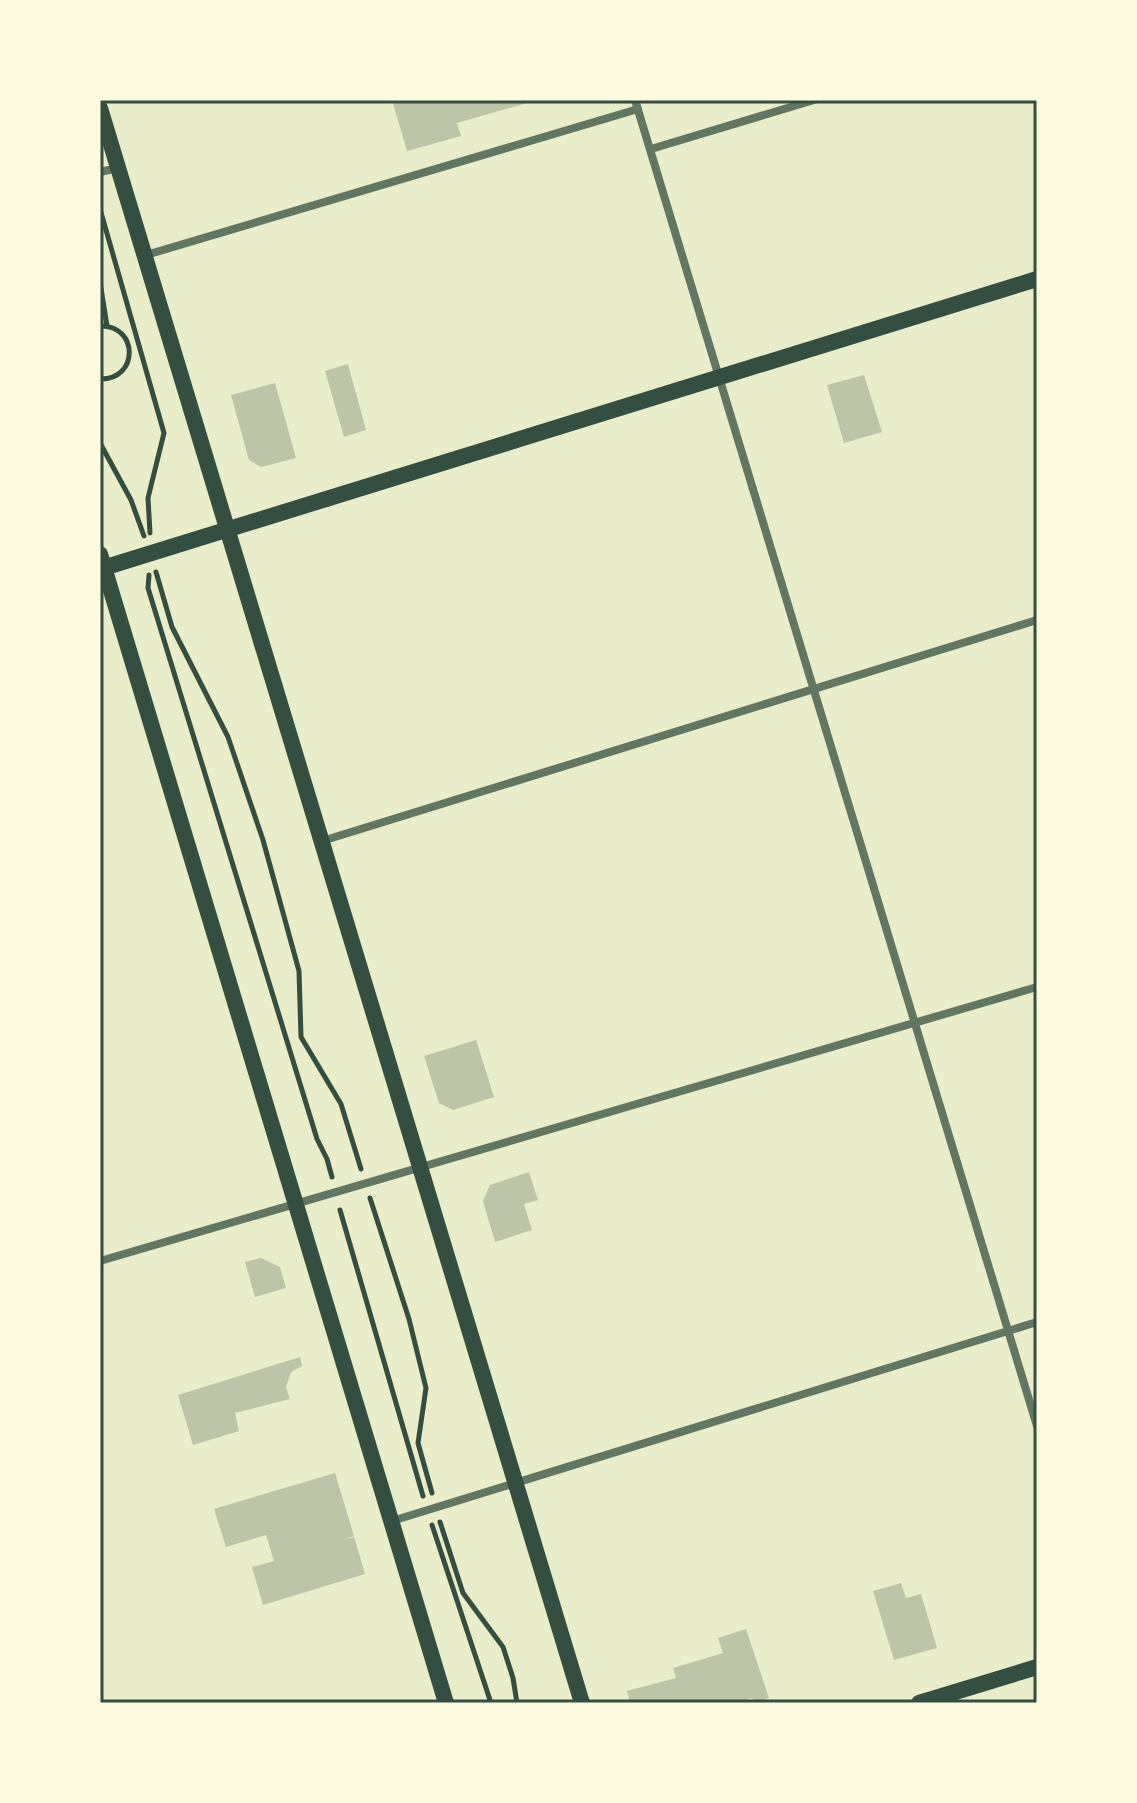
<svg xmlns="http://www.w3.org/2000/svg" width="1137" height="1803" viewBox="0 0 1137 1803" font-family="Barlow,sans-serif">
<rect width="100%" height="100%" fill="#e9edc9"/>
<path fill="#bcc5a7" d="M 392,100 L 534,100 L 534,101 L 457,123 L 461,136 L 407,151 Z
M 348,364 L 366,430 L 344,437 L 325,371 Z
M 864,375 L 882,432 L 844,443 L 827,385 Z
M 275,383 L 296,458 L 261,467 L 249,460 L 231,395 Z
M 476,1040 L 494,1097 L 453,1110 L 439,1103 L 424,1056 Z
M 529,1172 L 538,1200 L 524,1204 L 532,1230 L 495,1242 L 483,1201 L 490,1185 Z
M 261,1258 L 280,1267 L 286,1288 L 255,1297 L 245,1262 Z
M 300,1357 L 302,1366 L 291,1372 L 286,1387 L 290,1399 L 235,1413 L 239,1431 L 193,1445 L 178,1395 Z
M 335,1473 L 354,1536 L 342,1540 L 354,1537 L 365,1574 L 263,1605 L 252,1567 L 274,1561 L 266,1535 L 226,1547 L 214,1509 Z
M 901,1583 L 906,1598 L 921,1594 L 937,1648 L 894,1660 L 873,1591 Z
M 746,1629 L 769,1698 L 756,1702 L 751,1698 L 738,1703 L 630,1703 L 627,1691 L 676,1678 L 673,1668 L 723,1653 L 718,1638 Z"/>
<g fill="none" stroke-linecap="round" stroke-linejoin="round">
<path stroke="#344e41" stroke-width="5" d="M 100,209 L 164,433 L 148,498 L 150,533
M 100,282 L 107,326
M 100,326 C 139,325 139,380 100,379
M 100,443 L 131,500 L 144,536
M 156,572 L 172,627 L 228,737 L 263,840 L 299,971 L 301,1037 L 341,1104 L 361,1169
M 149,575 L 148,588 L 317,1139 L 327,1159 L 332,1177
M 370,1198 L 409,1319 L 426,1388 L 418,1443 L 432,1493
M 340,1210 L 423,1496
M 440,1522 L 463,1593 L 503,1647 L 513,1678 L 517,1703
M 432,1525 L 491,1703"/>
<path stroke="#617663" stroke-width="8" d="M 635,100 L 1037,1426
M 651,149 L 814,100
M 100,172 L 118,168
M 146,255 L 638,109
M 322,841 L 1037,620
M 100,1261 L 1037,987
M 392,1521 L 1037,1322"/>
<path stroke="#344e41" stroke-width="16" d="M 100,108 L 582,1703
M 100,554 L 446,1703
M 100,569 L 1037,279
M 919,1703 L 1037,1667"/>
</g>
<rect width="1137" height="1803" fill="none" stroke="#fefae0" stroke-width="204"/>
<rect x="102" y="102" width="933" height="1599" fill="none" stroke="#344e41" stroke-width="3"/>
</svg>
